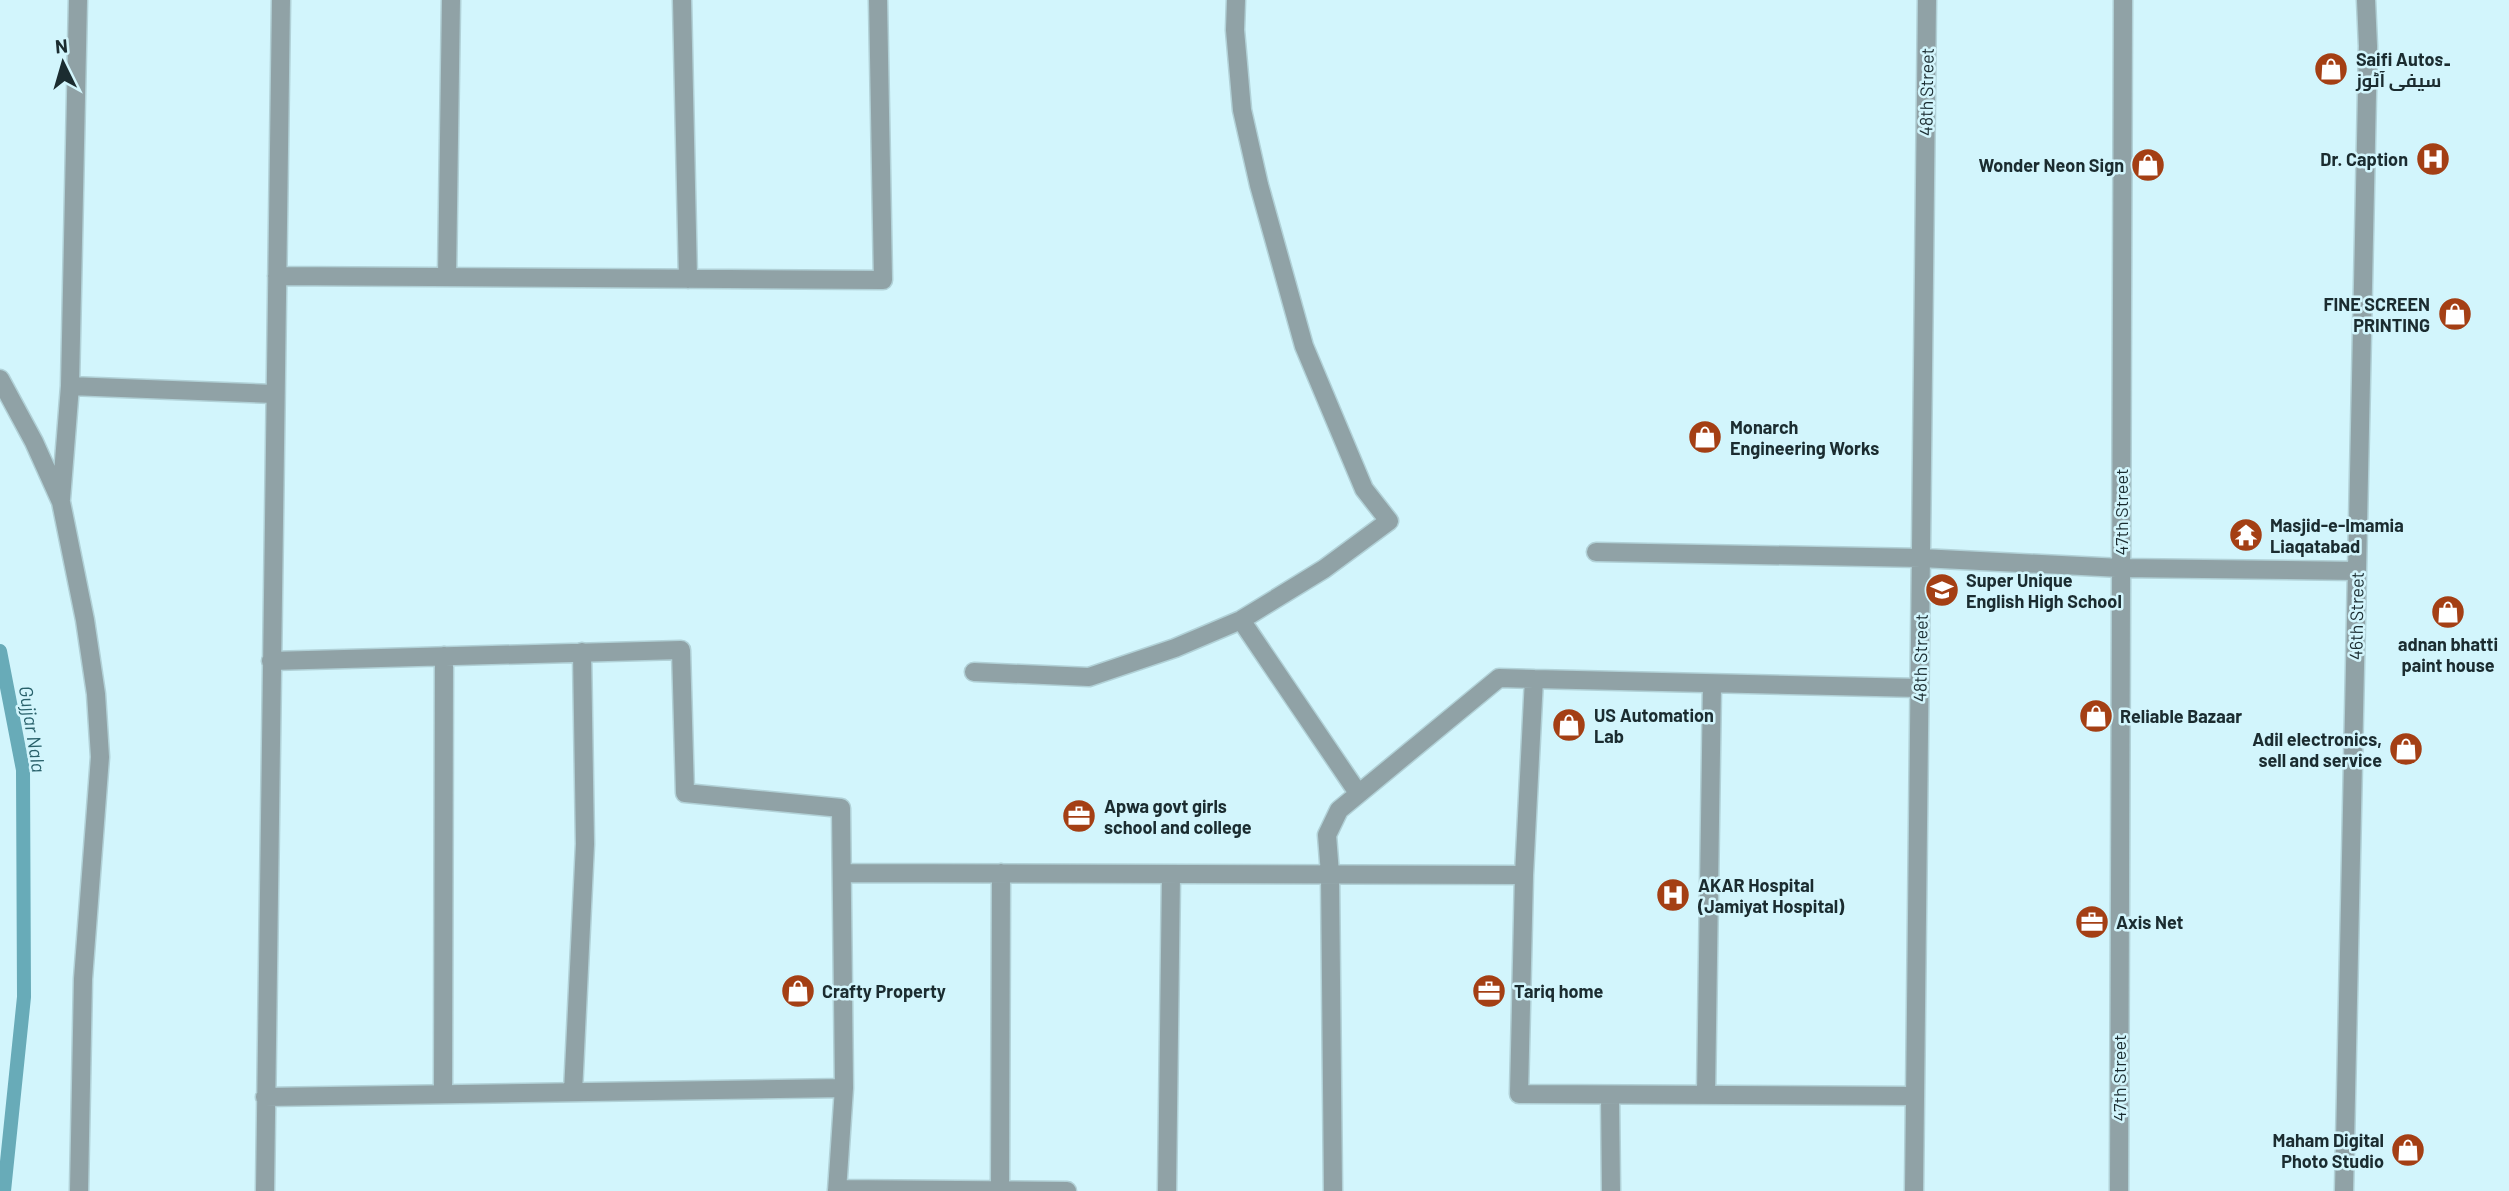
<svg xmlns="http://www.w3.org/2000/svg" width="2509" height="1191" viewBox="0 0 2509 1191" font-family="Barlow,Cairo,sans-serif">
<rect width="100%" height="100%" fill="#d2f5fc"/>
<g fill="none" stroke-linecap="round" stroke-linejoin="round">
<path stroke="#68abb8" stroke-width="14" d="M 0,651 L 23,770 L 24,997 L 4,1191"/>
<g stroke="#b1d1d7" stroke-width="21">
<path id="minor" d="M 682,0 L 688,279
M 277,276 L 883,280 L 878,0
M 447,277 L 451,0
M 0,379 L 34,442 L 61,502 L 85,620 L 96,694 L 100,757 L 83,979 L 79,1191
M 70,386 L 275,394
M 61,499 L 70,386 L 78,0
M 1596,552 L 1921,558 L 2121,568 L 2357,571
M 1241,620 L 1358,793
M 271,661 L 681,650 L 685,793 L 841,808 L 844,1088 L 837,1191
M 974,672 L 1089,677 L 1175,648 L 1241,620 L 1324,569 L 1389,521 L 1364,489 L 1304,346 L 1259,185 L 1242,110 L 1235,30 L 1236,0
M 842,873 L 1524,875
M 573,1092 L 585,844 L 582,652
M 443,1094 L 444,656
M 1610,1095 L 1611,1191
M 1706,1095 L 1712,684
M 1915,1096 L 1519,1094 L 1524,875 L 1534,679 L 1919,688
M 265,1097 L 844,1088
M 837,1189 L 1067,1191
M 1000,1190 L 1001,873
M 265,1191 L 281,0
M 1167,1191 L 1171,874
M 1333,1191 L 1330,874 L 1327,835 L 1339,810 L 1499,678 L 1534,679
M 1914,1191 L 1927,0
M 2119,1191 L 2123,0
M 2344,1191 L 2368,46 L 2366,0"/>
</g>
<use href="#minor" stroke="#90a2a6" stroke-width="18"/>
</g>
<defs>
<g id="shop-disc" transform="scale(1.75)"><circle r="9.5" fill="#a43f14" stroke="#d2f5fc"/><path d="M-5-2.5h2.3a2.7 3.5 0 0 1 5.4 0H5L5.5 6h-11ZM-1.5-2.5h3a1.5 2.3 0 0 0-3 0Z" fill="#fff"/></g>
<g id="hospital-disc" transform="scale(1.75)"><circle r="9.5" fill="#a43f14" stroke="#d2f5fc"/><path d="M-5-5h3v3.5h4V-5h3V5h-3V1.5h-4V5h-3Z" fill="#fff"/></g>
<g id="temple-disc" transform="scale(1.75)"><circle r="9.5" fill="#a43f14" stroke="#d2f5fc"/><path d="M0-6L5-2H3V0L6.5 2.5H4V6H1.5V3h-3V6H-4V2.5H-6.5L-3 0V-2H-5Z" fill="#fff"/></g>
<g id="school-disc" transform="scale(1.75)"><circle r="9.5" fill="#a43f14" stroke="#d2f5fc"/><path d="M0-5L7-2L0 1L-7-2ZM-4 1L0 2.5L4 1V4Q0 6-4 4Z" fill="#fff"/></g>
<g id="office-disc" transform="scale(1.75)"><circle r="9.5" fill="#a43f14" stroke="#d2f5fc"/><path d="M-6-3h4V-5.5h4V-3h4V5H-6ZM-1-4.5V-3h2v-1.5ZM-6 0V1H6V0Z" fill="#fff"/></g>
</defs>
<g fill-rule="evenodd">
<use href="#shop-disc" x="2331" y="69"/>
<use href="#hospital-disc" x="2433" y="159"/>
<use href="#shop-disc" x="2148" y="165"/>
<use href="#shop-disc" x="2455" y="314"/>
<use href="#shop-disc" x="1705" y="437"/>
<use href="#temple-disc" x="2246" y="535"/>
<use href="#school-disc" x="1942" y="590"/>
<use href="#shop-disc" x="2448" y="612"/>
<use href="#shop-disc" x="2096" y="716"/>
<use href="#shop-disc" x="1569" y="725"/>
<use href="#shop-disc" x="2406" y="749"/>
<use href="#office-disc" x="1079" y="816"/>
<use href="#hospital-disc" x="1673" y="895"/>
<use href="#office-disc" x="2092" y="922"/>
<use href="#shop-disc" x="798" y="991"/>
<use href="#office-disc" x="1489" y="991"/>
<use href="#shop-disc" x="2408" y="1150"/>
</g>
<g text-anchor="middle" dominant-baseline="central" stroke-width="5" stroke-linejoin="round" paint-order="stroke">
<g font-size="18" font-weight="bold" fill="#1b2c30" stroke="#d2f5fc" text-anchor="start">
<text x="2356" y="59">Saifi Autos۔<tspan x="2356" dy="21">سیفی آٹوز</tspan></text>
<text x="2408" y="159" text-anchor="end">Dr. Caption</text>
<text x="2124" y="165" text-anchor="end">Wonder Neon Sign</text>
<text x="2430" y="304" text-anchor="end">FINE SCREEN<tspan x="2430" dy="21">PRINTING</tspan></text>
<text x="1730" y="427">Monarch<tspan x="1730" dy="21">Engineering Works</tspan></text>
<text x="2270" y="525">Masjid-e-Imamia<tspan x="2270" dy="21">Liaqatabad</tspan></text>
<text x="1966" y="580">Super Unique<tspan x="1966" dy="21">English High School</tspan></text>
<text x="2448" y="644" text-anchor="middle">adnan bhatti<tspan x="2448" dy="21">paint house</tspan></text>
<text x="1594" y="715">US Automation<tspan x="1594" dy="21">Lab</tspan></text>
<text x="2120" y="716">Reliable Bazaar</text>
<text x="2382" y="739" text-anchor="end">Adil electronics,<tspan x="2382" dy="21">sell and service</tspan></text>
<text x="1104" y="806">Apwa govt girls<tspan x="1104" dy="21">school and college</tspan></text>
<text x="1698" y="885">AKAR Hospital<tspan x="1698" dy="21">(Jamiyat Hospital)</tspan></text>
<text x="2116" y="922">Axis Net</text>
<text x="822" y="991">Crafty Property</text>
<text x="1514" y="991">Tariq home</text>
<text x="2384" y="1140" text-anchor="end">Maham Digital<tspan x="2384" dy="21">Photo Studio</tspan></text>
</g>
<g font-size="18" fill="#1b2c30" stroke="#d2f5fc">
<text transform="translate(1926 92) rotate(-89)">48th Street</text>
<text transform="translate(2121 512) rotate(-90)">47th Street</text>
<text transform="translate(2356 616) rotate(-89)">46th Street</text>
<text transform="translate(1920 658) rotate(-89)">48th Street</text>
<text transform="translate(2119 1078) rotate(-90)">47th Street</text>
</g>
<g font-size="19" font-style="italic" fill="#29616b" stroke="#d2f5fc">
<text transform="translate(33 729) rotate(81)">Gujjar Nala</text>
</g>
</g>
<g transform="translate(63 63) rotate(355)" stroke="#d2f5fc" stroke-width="5" paint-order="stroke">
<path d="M0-5L12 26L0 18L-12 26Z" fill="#1b2c30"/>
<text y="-10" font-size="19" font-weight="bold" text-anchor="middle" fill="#1b2c30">N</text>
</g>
</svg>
